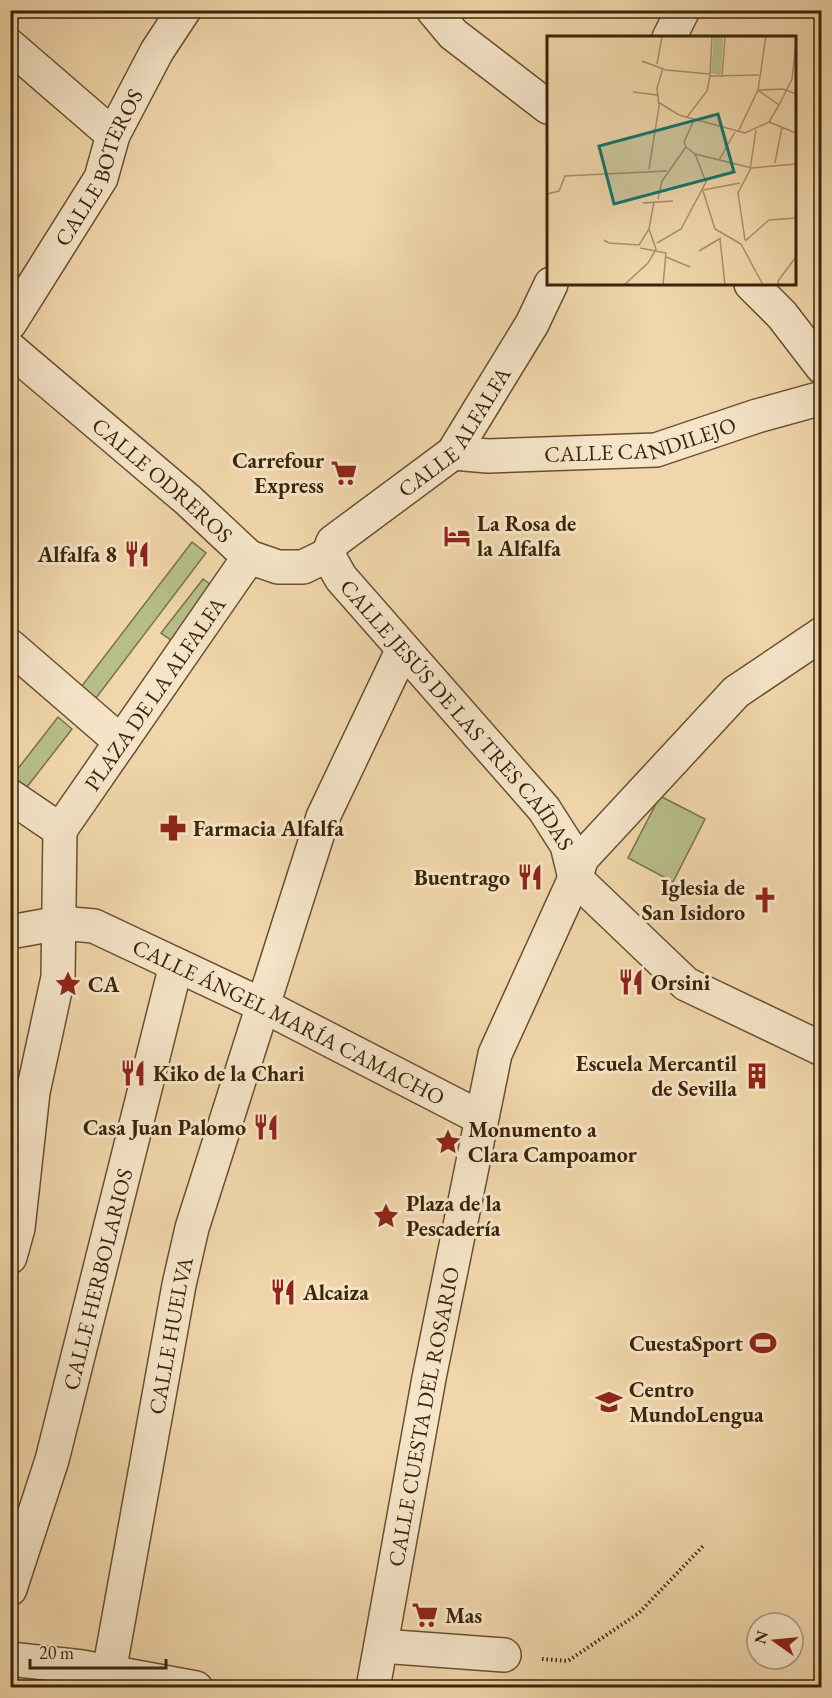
<svg xmlns="http://www.w3.org/2000/svg" width="832" height="1698" viewBox="0 0 832 1698" font-family="'EB Garamond',serif">
<rect width="100%" height="100%" fill="#f0d6aa"/>
<filter id="stains"><feTurbulence type="fractalNoise" baseFrequency=".00333" numOctaves="4"/><feColorMatrix values="0 0 0 0 .2 0 0 0 0 .09 0 0 0 0 .02 0 0 0 .5 -.17"/></filter>
<radialGradient id="worn" r=".72"><stop offset=".6" stop-color="#630" stop-opacity="0"/><stop offset="1" stop-color="#630" stop-opacity=".3"/></radialGradient>
<path fill="#b7be8a" stroke="#797149" stroke-width="1.5" d="M 192,542 L 206,553 L 93,702 L 78,691 Z
M 203,579 L 230,599 L 189,653 L 161,633 Z
M 58,717 L 72,729 L 23,792 L 10,779 Z
M 660,796 L 705,819 L 673,882 L 628,858 Z"/>
<g fill="none" stroke-linecap="round" stroke-linejoin="round">
<g stroke="#685030" stroke-width="36">
<g id="street">
<path d="M 433,10 L 453,34 L 548,107"/>
<path d="M 669,38 L 683,10"/>
<path d="M 10,46 L 113,135"/>
<path d="M 751,284 L 782,315 L 822,367"/>
<path id="s1" d="M 10,323 L 101,178 L 113,135 L 157,51 L 184,10"/>
<path id="s2" d="M 10,349 L 188,500 L 249,557 L 278,567 L 303,567 L 328,555"/>
<path id="s3" d="M 453,453 L 488,456 L 656,450 L 757,416 L 822,398"/>
<path id="s4" d="M 328,555 L 341,578 L 544,809 L 567,845 L 575,878"/>
<path id="s5" d="M 328,555 L 333,542 L 453,453 L 532,324 L 551,284"/>
<path d="M 10,646 L 121,742"/>
<path d="M 10,796 L 60,830"/>
<path id="s6" d="M 60,830 L 249,557"/>
<path d="M 575,878 L 686,984 L 822,1049"/>
<path id="s7" d="M 10,932 L 60,923 L 94,926 L 264,1006 L 481,1118"/>
<path d="M 10,1257 L 18,1228 L 33,1092 L 58,977 L 60,830"/>
<path id="s8" d="M 10,1589 L 52,1460 L 176,965"/>
<path d="M 381,1646 L 504,1655"/>
<path d="M 10,1659 L 82,1667 L 196,1688"/>
<path id="s9" d="M 109,1672 L 179,1285 L 192,1228 L 323,817 L 403,649"/>
<path id="s10" d="M 373,1688 L 429,1378 L 495,1054 L 575,878 L 582,858 L 736,692 L 822,634"/>
</g>
</g>
<path stroke="#3b2408" stroke-width="4" stroke-dasharray="1.5 3" stroke-linecap="butt" d="M 542,1659 L 568,1661 L 639,1613 L 704,1545"/>
<use href="#street" stroke="#f5e4c8" stroke-width="33"/>
</g>
<defs>
<g id="supermarket-bare" transform="scale(2.07)"><path d="M-6-5.5h2.5l.6 2H6L4.5 2H-2.5L-4.4-4H-6ZM-1.5 3.2a1.3 1.3 0 1 0 .1 0ZM3 3.2a1.3 1.3 0 1 0 .1 0Z" fill="#8f2418" stroke="#f5e4c8" stroke-width="2.5" paint-order="stroke"/></g>
<g id="hotel-bare" transform="scale(2.07)"><path d="M-6-4.5h1.5V1H6V5H4.5V3h-9V5H-6ZM-4 0a1.8 1.8 0 1 1 3.6 0ZM.5 0V-2.5h3Q6-2.5 6 0Z" fill="#8f2418" stroke="#f5e4c8" stroke-width="2.5" paint-order="stroke"/></g>
<g id="restaurant-bare" transform="scale(2.07)"><path d="M-5-6h1v4h1v-4h1v4h1v-4h1v5L-1.5 .5V6h-2V.5L-5-1ZM5-6V6H3V1.5H1.5Q1.5-4 5-6Z" fill="#8f2418" stroke="#f5e4c8" stroke-width="2.5" paint-order="stroke"/></g>
<g id="pharmacy-bare" transform="scale(2.07)"><path d="M-2-6h4v4h4v4h-4v4h-4v-4h-4v-4h4Z" fill="#8f2418" stroke="#f5e4c8" stroke-width="2.5" paint-order="stroke"/></g>
<g id="church-bare" transform="scale(2.07)"><path d="M-1.2-6h2.4v3.5h3.3v2.4h-3.3V6h-2.4V-.1h-3.3v-2.4h3.3Z" fill="#8f2418" stroke="#f5e4c8" stroke-width="2.5" paint-order="stroke"/></g>
<g id="sight-bare" transform="scale(2.07)"><path d="M0-6L1.8-2.2L6-1.7L2.9 1.2L3.7 5.4L0 3.3L-3.7 5.4L-2.9 1.2L-6-1.7L-1.8-2.2Z" fill="#8f2418" stroke="#f5e4c8" stroke-width="2.5" paint-order="stroke"/></g>
<g id="building-bare" transform="scale(2.07)"><path d="M-4-6H4V6H1V3H-1V6H-4ZM-2.5-4.3h1.7v1.8h-1.7ZM.8-4.3h1.7v1.8H.8ZM-2.5-1h1.7V.8h-1.7ZM.8-1h1.7V.8H.8Z" fill="#8f2418" stroke="#f5e4c8" stroke-width="2.5" paint-order="stroke"/></g>
<g id="stadium-bare" transform="scale(2.07)"><path d="M0-5a6.5 5 0 1 0 0 10a6.5 5 0 1 0 0-10ZM-3.5-1.8h7v3.6h-7Z" fill="#8f2418" stroke="#f5e4c8" stroke-width="2.5" paint-order="stroke"/></g>
<g id="school-bare" transform="scale(2.07)"><path d="M0-5L7-2L0 1L-7-2ZM-4 1L0 2.5L4 1V4Q0 6-4 4Z" fill="#8f2418" stroke="#f5e4c8" stroke-width="2.5" paint-order="stroke"/></g>
</defs>
<g fill-rule="evenodd">
<use href="#supermarket-bare" x="344" y="473"/>
<use href="#hotel-bare" x="457" y="536"/>
<use href="#restaurant-bare" x="137" y="554"/>
<use href="#pharmacy-bare" x="173" y="828"/>
<use href="#restaurant-bare" x="530" y="877"/>
<use href="#church-bare" x="765" y="900"/>
<use href="#restaurant-bare" x="631" y="982"/>
<use href="#sight-bare" x="68" y="984"/>
<use href="#restaurant-bare" x="133" y="1073"/>
<use href="#building-bare" x="757" y="1076"/>
<use href="#restaurant-bare" x="266" y="1127"/>
<use href="#sight-bare" x="448" y="1142"/>
<use href="#sight-bare" x="386" y="1216"/>
<use href="#restaurant-bare" x="283" y="1292"/>
<use href="#stadium-bare" x="763" y="1343"/>
<use href="#school-bare" x="609" y="1402"/>
<use href="#supermarket-bare" x="425" y="1615"/>
</g>
<g text-anchor="middle" dominant-baseline="central" stroke-width="6" stroke-linejoin="round" paint-order="stroke">
<g font-size="22" fill="#3b2408" stroke="#f5e4c8">
<text stroke="none"><textPath href="#s1" startOffset="180">CALLE BOTEROS</textPath></text>
<text stroke="none"><textPath href="#s5" startOffset="180">CALLE ALFALFA</textPath></text>
<text stroke="none"><textPath href="#s3" startOffset="189">CALLE CANDILEJO</textPath></text>
<text stroke="none"><textPath href="#s2" startOffset="201">CALLE ODREROS</textPath></text>
<text stroke="none"><textPath href="#s6" startOffset="166">PLAZA DE LA ALFALFA</textPath></text>
<text stroke="none"><textPath href="#s4" startOffset="206">CALLE JESÚS DE LAS TRES CAÍDAS</textPath></text>
<text stroke="none"><textPath href="#s7" startOffset="302">CALLE ÁNGEL MARÍA CAMACHO</textPath></text>
<text stroke="none"><textPath href="#s8" startOffset="322">CALLE HERBOLARIOS</textPath></text>
<text stroke="none"><textPath href="#s9" startOffset="342">CALLE HUELVA</textPath></text>
<text stroke="none"><textPath href="#s10" startOffset="276">CALLE CUESTA DEL ROSARIO</textPath></text>
</g>
<g font-size="22" font-weight="bold" fill="#3b2408" stroke="#f5e4c8" text-anchor="start">
<text x="324" y="460" text-anchor="end">Carrefour<tspan x="324" dy="25">Express</tspan></text>
<text x="477" y="523">La Rosa de<tspan x="477" dy="25">la Alfalfa</tspan></text>
<text x="117" y="554" text-anchor="end">Alfalfa 8</text>
<text x="193" y="828">Farmacia Alfalfa</text>
<text x="510" y="877" text-anchor="end">Buentrago</text>
<text x="745" y="887" text-anchor="end">Iglesia de<tspan x="745" dy="25">San Isidoro</tspan></text>
<text x="651" y="982">Orsini</text>
<text x="88" y="984">CA</text>
<text x="737" y="1063" text-anchor="end">Escuela Mercantil<tspan x="737" dy="25">de Sevilla</tspan></text>
<text x="153" y="1073">Kiko de la Chari</text>
<text x="246" y="1127" text-anchor="end">Casa Juan Palomo</text>
<text x="468" y="1129">Monumento a<tspan x="468" dy="25">Clara Campoamor</tspan></text>
<text x="406" y="1203">Plaza de la<tspan x="406" dy="25">Pescadería</tspan></text>
<text x="303" y="1292">Alcaiza</text>
<text x="743" y="1343" text-anchor="end">CuestaSport</text>
<text x="629" y="1389">Centro<tspan x="629" dy="25">MundoLengua</tspan></text>
<text x="445" y="1615">Mas</text>
</g>
</g>
<g transform="translate(547 36)">
<rect width="249" height="249" fill="#f0d6aa"/>
<path d="M 167,0 L 176,0 L 174,38 L 171,39 L 164,37 Z" fill="#b7be8a"/>
<path fill="none" stroke="#a88f69" stroke-width="1.5" d="M 165,0 L 163,40 L 212,39M 95,25 L 119,34 L 163,38M 110,28 L 115,0M 175,41 L 178,0M 211,54 L 232,69 L 245,43 L 249,9M 212,54 L 236,53 L 249,58M 86,56 L 110,59M 111,66 L 132,79 L 198,97 L 222,86 L 232,69M 140,81 L 160,55 L 163,40M 222,86 L 249,97M 191,96 L 211,54 L 219,0M 139,111 L 148,118 L 205,132 L 249,128M 139,111 L 137,106 L 147,84M 172,124 L 188,96M 228,127 L 235,91M 102,133 L 112,70 L 110,52 L 116,32M 156,154 L 193,147M 156,155 L 168,193 L 194,208M 0,158 L 12,155 L 18,140 L 120,135M 111,163 L 115,145 L 139,111M 96,167 L 126,165M 173,203 L 178,249M 57,204 L 62,207 L 92,209 L 102,193 L 107,166M 198,204 L 191,157 L 203,134 L 209,94M 198,205 L 222,184 L 249,182M 110,207 L 134,193 L 159,146 L 148,118M 194,208 L 216,249M 93,212 L 119,217 L 116,249M 152,215 L 174,202M 119,221 L 143,231M 77,249 L 101,227 L 109,213 L 102,193M 232,249 L 231,245 L 249,221"/>
<path fill="#0f766e" fill-opacity="0.15" stroke="#0f766e" stroke-width="3" d="M 171,78 L 187,136 L 67,168 L 52,110 Z"/>
<rect width="249" height="249" fill="none" stroke="#3b2408" stroke-width="3"/>
</g>
<rect width="832" height="1698" fill="none" stroke="#f0d6aa" stroke-width="36"/>
<rect x="12" y="12" width="808" height="1674" fill="none" stroke="#3b2408" stroke-width="3"/>
<rect x="18" y="18" width="796" height="1662" fill="none" stroke="#3b2408" stroke-width="1.5"/>
<g transform="translate(775 1641) rotate(285)"><circle r="28" fill="#f5e4c8" stroke="#ab977b" stroke-width="1.5"/>
<path d="M0-4.5L10 22L0 15L-10 22Z" fill="#8f2418"/>
<text y="-9" font-size="16" font-weight="bold" text-anchor="middle" fill="#3b2408">N</text>
</g>
<path d="M30 1659v9h136v-9" fill="none" stroke="#3b2408" stroke-width="3"/>
<text x="39" y="1659" font-size="18" fill="#3b2408" stroke="#f5e4c8" stroke-width="4.5" paint-order="stroke">20 m</text>
<rect width="100%" height="100%" filter="url(#stains)"/>
<rect width="100%" height="100%" fill="url(#worn)"/>
</svg>
